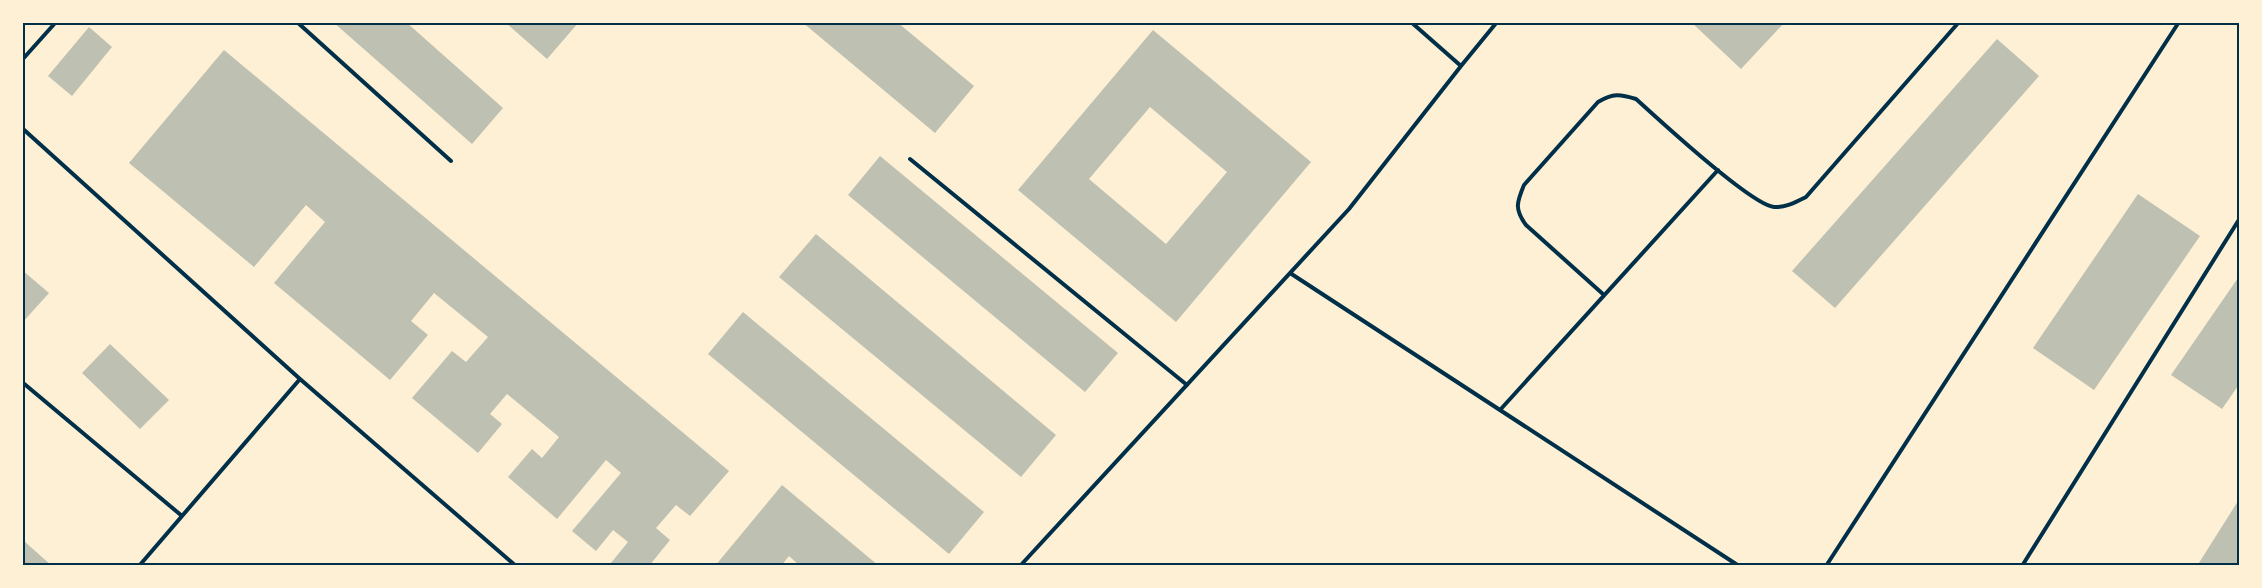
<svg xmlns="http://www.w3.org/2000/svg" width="2262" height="588" viewBox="0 0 2262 588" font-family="'Alegreya Sans',sans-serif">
<rect width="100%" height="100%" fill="#fdf0d5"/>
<path fill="#bec0b2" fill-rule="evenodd" d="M 333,22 L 406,22 L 503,108 L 472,144 Z
M 505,22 L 579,22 L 547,59 Z
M 802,22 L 897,22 L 974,86 L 935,133 Z
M 1691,22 L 1785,22 L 1741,69 Z
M 89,27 L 112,47 L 72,96 L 48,76 Z
M 1153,30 L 1311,162 L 1176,322 L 1018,190 ZM 1150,107 L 1227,172 L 1166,244 L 1089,179 Z
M 1997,39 L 2039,76 L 1835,308 L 1792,271 Z
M 224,50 L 729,471 L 690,516 L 676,505 L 656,528 L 670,540 L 649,566 L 613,566 L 611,563 L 628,542 L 613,530 L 596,551 L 572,531 L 621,473 L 606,460 L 557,519 L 508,477 L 532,449 L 542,458 L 559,437 L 507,394 L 490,414 L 502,424 L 478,453 L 412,398 L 452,351 L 466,362 L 488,337 L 434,293 L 411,321 L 428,335 L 390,380 L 274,283 L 325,222 L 306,205 L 254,267 L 129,163 Z
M 880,156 L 1118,353 L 1085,392 L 848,195 Z
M 2138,194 L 2200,236 L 2094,390 L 2033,348 Z
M 816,234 L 1056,435 L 1021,477 L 779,277 Z
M 22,270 L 49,293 L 22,323 Z
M 2240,275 L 2240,383 L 2222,409 L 2171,375 Z
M 743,312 L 984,512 L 949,554 L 708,354 Z
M 110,344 L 169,400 L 140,429 L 82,373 Z
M 782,485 L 879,566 L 800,566 L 789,556 L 781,566 L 715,566 Z
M 2240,498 L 2240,566 L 2197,566 Z
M 24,541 L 52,566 L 22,566 Z"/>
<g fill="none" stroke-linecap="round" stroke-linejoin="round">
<path stroke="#003049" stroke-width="4" d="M 297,22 L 451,161
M 1411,22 L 1461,66
M 22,60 L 56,22
M 22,128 L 300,379 L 516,566
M 910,159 L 1187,385
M 1290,273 L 1739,566
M 1604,295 L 1526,225 C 1514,209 1517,202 1524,185 L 1598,102 C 1613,93 1620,94 1636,99 C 1658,119 1751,205 1774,207 C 1785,208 1796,202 1806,197 L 1959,22
M 22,382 L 182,516
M 1500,410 L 1718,170
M 139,566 L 300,379
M 1020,566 L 1349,209 L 1461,66 L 1497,22
M 1826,566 L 2179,22
M 2022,566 L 2240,218"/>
</g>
<rect width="2262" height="588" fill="none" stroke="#fdf0d5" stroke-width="48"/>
<rect x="24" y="24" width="2214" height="540" fill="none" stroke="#003049" stroke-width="2"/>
</svg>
